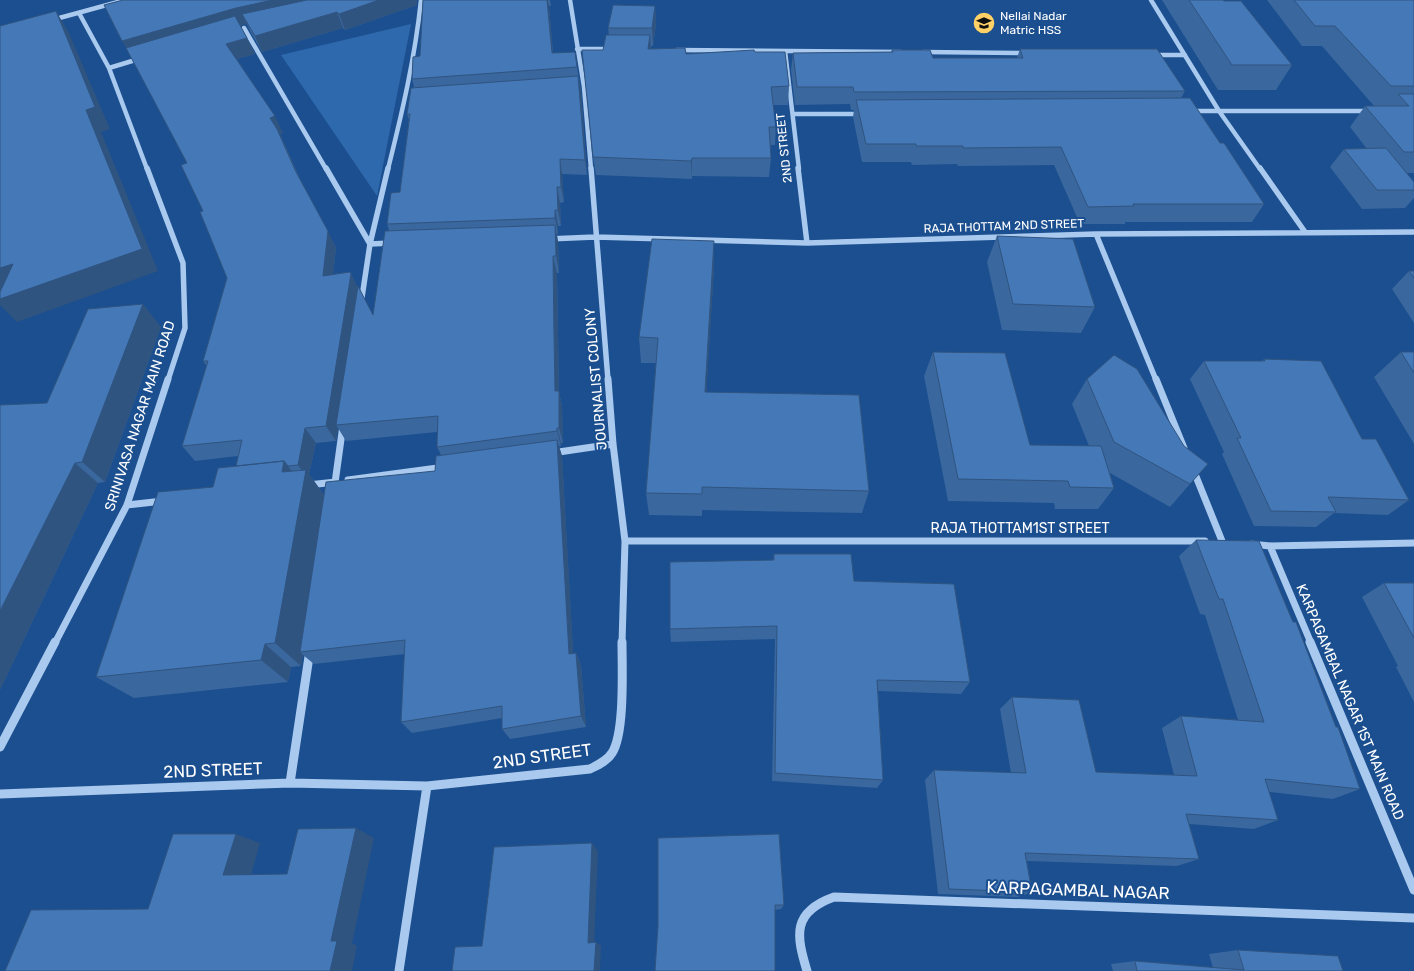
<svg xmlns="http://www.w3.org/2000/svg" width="1414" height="971" viewBox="0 0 1414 971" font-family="Rubik,sans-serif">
<rect width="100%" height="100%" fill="#1b4f8f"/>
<path fill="#2e69ad" d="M 411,24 L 377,196 L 281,55 Z"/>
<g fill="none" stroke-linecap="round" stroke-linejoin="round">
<path stroke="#a9c9ee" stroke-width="4.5" d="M 570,0 L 584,87 L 591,169
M 1151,0 L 1219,111 L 1260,169
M 79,13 L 109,68 L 147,169
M 52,20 L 125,0
M 244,28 L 326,169
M 577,49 L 613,49
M 677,50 L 901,52
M 785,51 L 799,169
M 923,52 L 1027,53
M 1153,55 L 1185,55
M 109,68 L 142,58
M 1189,111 L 1371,111
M 793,114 L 863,114
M 388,169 C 402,113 415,58 421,0"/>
<path stroke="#a9c9ee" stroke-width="5.5" d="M 147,168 L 183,263 L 185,328 L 168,380
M 326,168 L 370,244 L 392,243
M 591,168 L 608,380
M 798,168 L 807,243
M 1260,168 L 1305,232
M 1096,234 L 1156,380
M 548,239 L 595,237 L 807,243 L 1096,234 L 1414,232
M 361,304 L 370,244 L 388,168"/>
<path stroke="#a9c9ee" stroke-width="7" d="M 608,379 L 613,444 L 625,541 L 622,643
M 1156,379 L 1184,448
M 552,453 L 613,444
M 1193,469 L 1222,541
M 348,480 L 445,467
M 308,485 L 336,482
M 334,490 L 343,425
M 127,505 L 163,501
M 625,541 L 1205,541
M 1251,544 L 1270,546 L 1414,543
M 1270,546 L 1311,643
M 55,643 L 127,505 L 168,379"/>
<path stroke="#a9c9ee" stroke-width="9" d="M 1310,642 L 1414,890
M 0,747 L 55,642
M 290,783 L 310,650
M 0,794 L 290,783 L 427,786 L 590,769 C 598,765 607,761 612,753 C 625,733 622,668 622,642
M 399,971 L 427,786
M 807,971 C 796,935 792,912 834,897 L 1414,918"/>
</g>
<path fill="#3a679d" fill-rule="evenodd" d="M 423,0 L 550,0 L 551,6 L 549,6 L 553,53 L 577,67 L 581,91 L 587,175 L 562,174 L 564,202 L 560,203 L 561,226 L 558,226 L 558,234 L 557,234 L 558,242 L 559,273 L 557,273 L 559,392 L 562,406 L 563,443 L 561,443 L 561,446 L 559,446 L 562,456 L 573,653 L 576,653 L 581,665 L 586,727 L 510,739 L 502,729 L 502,718 L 412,733 L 401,722 L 405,654 L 314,664 L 303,655 L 301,666 L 291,667 L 288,682 L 134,698 L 96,677 L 213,487 L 236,466 L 238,456 L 195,461 L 182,446 L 207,366 L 203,361 L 227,278 L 203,211 L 187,163 L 104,5 L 417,5 L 345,30 L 343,28 L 262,52 L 250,31 L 247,24 L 240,25 L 247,38 L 255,54 L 237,59 L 283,133 L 280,134 L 301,181 L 336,248 L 333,274 L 350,272 L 357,287 L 373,315 L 389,230 L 387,224 L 400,192 L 409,120 L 407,114 L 414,87 L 412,79 L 420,56 ZM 338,428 L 346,441 L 437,432 L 437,447 L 441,455 L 435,471 L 324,495 L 309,474 L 316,443 L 336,441 Z
M 1162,0 L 1223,0 L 1292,65 L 1276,90 L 1218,90 Z
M 1267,0 L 1414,0 L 1414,173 L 1407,173 L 1414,182 L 1414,198 L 1405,208 L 1362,209 L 1330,167 L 1344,149 L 1367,149 L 1350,127 L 1365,106 L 1374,106 L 1322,46 L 1302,46 Z
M 655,6 L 656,24 L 653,46 L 651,46 L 651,49 L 686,54 L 755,52 L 789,86 L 788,105 L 773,105 L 776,127 L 775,145 L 770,145 L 771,158 L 769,177 L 692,176 L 692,179 L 596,175 L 593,157 L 609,35 L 608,28 Z
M 1020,49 L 1185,91 L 1181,98 L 1220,143 L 1264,204 L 1252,222 L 1125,222 L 1125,224 L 1080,224 L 1054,165 L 958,166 L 957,164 L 912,165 L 911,162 L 862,162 L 853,117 L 854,110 L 851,110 L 850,104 L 795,105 L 791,70 L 793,53 L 891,52 L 892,50 L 933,58 L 1017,58 Z
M 997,236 L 1095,307 L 1081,333 L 1002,330 L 987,262 Z
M 714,268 L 706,392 L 869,491 L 862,513 L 702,510 L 702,516 L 649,515 L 646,493 L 656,363 L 641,363 L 639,337 Z
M 1409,271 L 1414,271 L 1414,323 L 1392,289 Z
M 161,327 L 105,482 L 98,483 L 0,690 L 47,403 Z
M 933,352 L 1030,445 L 1089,446 L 1072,404 L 1087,379 L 1190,484 L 1170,507 L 1110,473 L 1114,488 L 1098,509 L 1055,509 L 1054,503 L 948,501 L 924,376 Z
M 1401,352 L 1414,352 L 1414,444 L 1374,377 Z
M 1264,359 L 1362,439 L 1409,500 L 1388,515 L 1334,513 L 1316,527 L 1254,526 L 1222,454 L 1224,452 L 1190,379 L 1204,361 L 1262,361 Z
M 1196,540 L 1360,789 L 1333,799 L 1269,792 L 1278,820 L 1254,829 L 1189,824 L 1199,859 L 1177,866 L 1027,861 L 1032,892 L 1018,897 L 938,894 L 925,780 L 934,770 L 1011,773 L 1000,709 L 1012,697 L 1096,772 L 1174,775 L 1162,728 L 1181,716 L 1238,720 L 1205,615 L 1200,614 L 1179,556 Z
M 774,554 L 854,581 L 970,682 L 961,694 L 878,691 L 883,780 L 877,788 L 772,781 L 775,639 L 671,642 L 670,629 L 773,560 Z
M 1384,583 L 1414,583 L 1414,702 L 1396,667 L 1398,666 L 1362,597 Z
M 658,838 L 784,905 L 781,909 L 775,910 L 658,926 Z
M 1238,950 L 1343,971 L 1113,971 L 1111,964 L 1135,961 L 1213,968 L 1209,954 Z"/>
<path fill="#305480" d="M 273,0 L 350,0 L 242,14 L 247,24 L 132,57 L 122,41 L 236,8 Z
M 379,0 L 417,0 L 417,5 L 345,30 L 339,14 Z
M 547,0 L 548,0 L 549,6 L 554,69 L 552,53 Z
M 655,6 L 656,24 L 653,46 L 652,28 Z
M 56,11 L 69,33 L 110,129 L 101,132 L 158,271 L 17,322 L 0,305 L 0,299 L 86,110 Z
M 337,12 L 343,28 L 262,52 L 255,36 Z
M 650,35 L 651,53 L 648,49 Z
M 247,38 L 255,54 L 234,60 L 226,44 Z
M 578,76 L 581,91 L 587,175 L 585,160 Z
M 275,116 L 283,133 L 280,134 L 304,189 L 270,118 Z
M 692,158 L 692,179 L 691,161 Z
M 560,159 L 562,174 L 564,202 L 561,187 Z
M 557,187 L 560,203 L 561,226 L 558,210 Z
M 555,210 L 558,226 L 558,234 L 555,218 Z
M 555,225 L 558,242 L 559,273 L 556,256 Z
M 328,231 L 336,248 L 331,292 L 323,276 Z
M 714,241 L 714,268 L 705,417 L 705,392 Z
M 553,256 L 557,273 L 559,392 L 562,406 L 563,443 L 559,428 L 555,391 Z
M 13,264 L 0,298 L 0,268 Z
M 351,274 L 359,290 L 336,425 L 338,428 L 336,441 L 326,426 Z
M 143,304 L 161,327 L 105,482 L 82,462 Z
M 305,428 L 316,443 L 309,474 L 327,499 L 300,652 L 303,655 L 301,666 L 275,643 L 282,472 L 284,461 L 303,486 L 305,475 L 298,465 Z
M 557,428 L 561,443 L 561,446 L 557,431 Z
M 557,440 L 562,456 L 574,666 L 569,654 Z
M 75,463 L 98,483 L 0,690 L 0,611 Z
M 265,644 L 291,667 L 288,682 L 261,660 Z
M 576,653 L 581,665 L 586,727 L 581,716 Z
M 356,828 L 374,838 L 352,944 L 357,945 L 352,971 L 330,971 L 331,941 Z
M 236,834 L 260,843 L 249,882 L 223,875 Z
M 592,843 L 598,851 L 594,946 L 588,943 Z
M 596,942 L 601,946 L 600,971 L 594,971 Z"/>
<path fill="#4478b7" stroke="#305480" d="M 123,0 L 273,0 L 236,8 L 122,41 L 104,5 Z
M 307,0 L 379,0 L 339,14 L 337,12 L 255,36 L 242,14 Z
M 423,0 L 547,0 L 552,53 L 575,52 L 577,67 L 412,79 L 413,57 L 420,56 Z
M 1189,0 L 1223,0 L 1224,1 L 1241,1 L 1292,65 L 1232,65 Z
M 1294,0 L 1414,0 L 1414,86 L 1391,86 L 1335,26 L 1315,26 Z
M 613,5 L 655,6 L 652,28 L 608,28 Z
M 56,11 L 95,107 L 86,110 L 142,249 L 0,299 L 0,292 L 13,264 L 0,268 L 0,26 Z
M 235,16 L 247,38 L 226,44 L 275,116 L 270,118 L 277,129 L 296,172 L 328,231 L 323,276 L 350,272 L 351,274 L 326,426 L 305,428 L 298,465 L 288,466 L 284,461 L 236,466 L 242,440 L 182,446 L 208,361 L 203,361 L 227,278 L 200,212 L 203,211 L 181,165 L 187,163 L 126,48 Z
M 606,35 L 650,35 L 648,49 L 685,48 L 686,54 L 754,50 L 755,52 L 785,52 L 789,86 L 771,87 L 776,127 L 769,127 L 771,158 L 692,158 L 691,161 L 593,157 L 582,50 L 603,50 Z
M 1020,49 L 1157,49 L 1185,91 L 854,92 L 853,87 L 797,87 L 793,53 L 893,52 L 892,50 L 930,50 L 933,58 L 1023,58 Z
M 578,76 L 585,160 L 560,159 L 561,187 L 557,187 L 558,210 L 555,210 L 555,218 L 387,224 L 391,193 L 400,192 L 410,114 L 407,114 L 411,88 Z
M 1398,94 L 1414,94 L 1414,152 L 1404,152 L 1365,106 L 1409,106 Z
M 1190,98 L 1220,143 L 1224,143 L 1264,204 L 1133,204 L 1134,206 L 1088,207 L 1061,147 L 963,148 L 963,146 L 916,146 L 916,144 L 866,144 L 856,100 Z
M 1386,148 L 1414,182 L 1414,190 L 1377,190 L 1344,149 Z
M 555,225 L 556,256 L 553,256 L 554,334 L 555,391 L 559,391 L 559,428 L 557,428 L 557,431 L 437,447 L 438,416 L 336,425 L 358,286 L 373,315 L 385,231 Z
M 997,236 L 1073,239 L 1095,307 L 1013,304 Z
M 652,239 L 714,241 L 705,392 L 859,395 L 869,491 L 702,487 L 702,494 L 646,493 L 658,338 L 639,337 Z
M 1409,271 L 1414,271 L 1414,278 Z
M 143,304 L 82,462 L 75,463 L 0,611 L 0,405 L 47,403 L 88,309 Z
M 933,352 L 1005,353 L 1030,445 L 1101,446 L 1114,488 L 1070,487 L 1068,481 L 958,479 Z
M 1401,352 L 1414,352 L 1414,373 Z
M 1114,355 L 1137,369 L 1184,446 L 1208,464 L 1190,484 L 1114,442 L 1087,379 Z
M 1264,359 L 1321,361 L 1362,439 L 1376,439 L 1409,500 L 1328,497 L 1336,512 L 1271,511 L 1237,438 L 1241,438 L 1204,361 L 1265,361 Z
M 557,440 L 569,654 L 576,653 L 581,716 L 502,729 L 502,706 L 401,722 L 405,640 L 300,652 L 326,482 L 435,471 L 436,456 Z
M 284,461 L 282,472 L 306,470 L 275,643 L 265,644 L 261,660 L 96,677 L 158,492 L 213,487 L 218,468 Z
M 1196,540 L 1259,541 L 1293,622 L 1296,622 L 1336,727 L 1338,727 L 1360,789 L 1265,779 L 1278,820 L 1186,814 L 1199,859 L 1025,853 L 1032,892 L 949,889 L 934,770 L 1026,773 L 1012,697 L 1079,700 L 1096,772 L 1197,776 L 1181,716 L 1264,722 L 1223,599 L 1219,599 Z
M 774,554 L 851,554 L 854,581 L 954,584 L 970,682 L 877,680 L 883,780 L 775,773 L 777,626 L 670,629 L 670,562 L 774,560 Z
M 1384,583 L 1414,583 L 1414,638 Z
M 356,828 L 331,941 L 337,941 L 330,971 L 5,971 L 31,910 L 148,909 L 173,834 L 236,834 L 223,875 L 287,874 L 298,829 Z
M 779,834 L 784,905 L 775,905 L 775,971 L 655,971 L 658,926 L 658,838 Z
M 592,843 L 588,943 L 596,942 L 594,971 L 452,971 L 455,947 L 482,946 L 494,847 Z
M 1238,950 L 1338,956 L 1343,971 L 1137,971 L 1135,961 L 1244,970 Z"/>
<defs>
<g id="school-disc" transform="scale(1.15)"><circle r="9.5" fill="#ffd166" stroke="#1b4f8f"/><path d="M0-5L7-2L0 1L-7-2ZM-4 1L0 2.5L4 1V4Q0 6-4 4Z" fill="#111"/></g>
</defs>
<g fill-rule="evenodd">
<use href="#school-disc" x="984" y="23"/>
</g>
<g text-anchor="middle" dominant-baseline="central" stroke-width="4" stroke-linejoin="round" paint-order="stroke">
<g font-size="12" fill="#fff" stroke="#1b4f8f" text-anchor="start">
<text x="1000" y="16">Nellai Nadar<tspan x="1000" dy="14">Matric HSS</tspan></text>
</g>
<g font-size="12" fill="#fff" stroke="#1b4f8f">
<text transform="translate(784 148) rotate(-96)">2ND STREET</text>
<text transform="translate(1004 226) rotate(-2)">RAJA THOTTAM 2ND STREET</text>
</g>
<g font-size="14" fill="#fff" stroke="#1b4f8f">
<text transform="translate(596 379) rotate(-95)">JOURNALIST COLONY</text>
<text transform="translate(140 416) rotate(-72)">SRINIVASA NAGAR MAIN ROAD</text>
<text x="1020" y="528">RAJA THOTTAM1ST STREET</text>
<text transform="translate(1350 702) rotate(67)">KARPAGAMBAL NAGAR 1ST MAIN ROAD</text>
</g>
<g font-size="17" fill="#fff" stroke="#1b4f8f">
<text transform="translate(542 756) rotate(-8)">2ND STREET</text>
<text transform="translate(213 770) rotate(-2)">2ND STREET</text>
<text transform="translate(1078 890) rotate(2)">KARPAGAMBAL NAGAR</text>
</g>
</g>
</svg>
